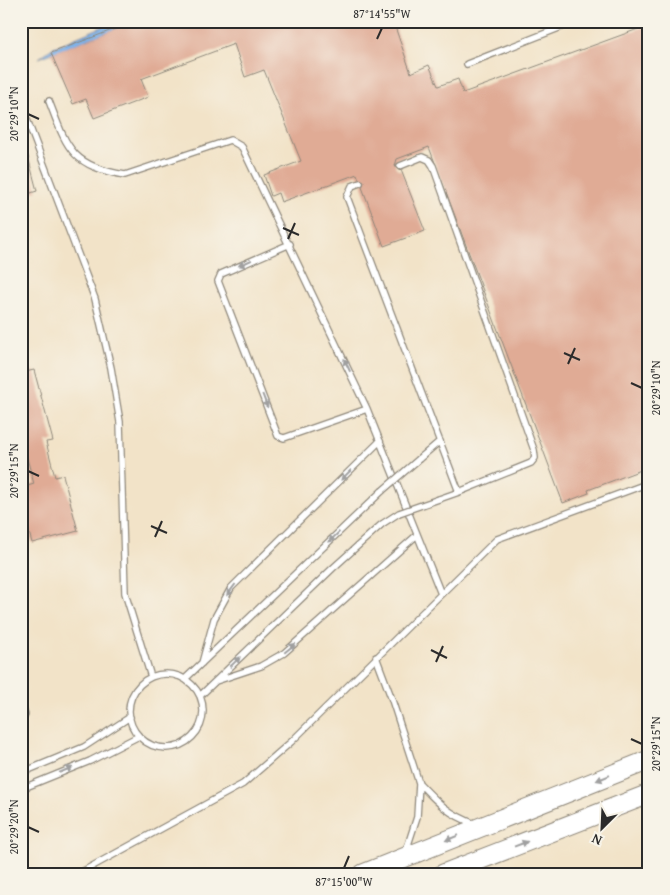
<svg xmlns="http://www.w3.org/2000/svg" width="670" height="895" viewBox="0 0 670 895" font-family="'Gentium Book Plus',serif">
<rect width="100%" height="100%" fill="#f7f3e8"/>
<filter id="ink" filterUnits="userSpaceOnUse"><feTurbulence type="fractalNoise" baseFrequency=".02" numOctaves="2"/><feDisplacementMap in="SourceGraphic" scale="10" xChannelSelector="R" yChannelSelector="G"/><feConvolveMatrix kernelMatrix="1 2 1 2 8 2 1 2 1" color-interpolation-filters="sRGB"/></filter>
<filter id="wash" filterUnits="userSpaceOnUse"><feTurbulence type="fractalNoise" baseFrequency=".0096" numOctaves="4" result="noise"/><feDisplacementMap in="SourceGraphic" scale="20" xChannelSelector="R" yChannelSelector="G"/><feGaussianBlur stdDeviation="1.12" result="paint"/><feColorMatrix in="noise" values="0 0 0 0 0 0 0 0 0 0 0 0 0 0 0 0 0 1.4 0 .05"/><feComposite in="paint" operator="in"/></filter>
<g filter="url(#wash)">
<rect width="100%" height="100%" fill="#f2e3c8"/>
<path fill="#7cb1ea" stroke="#546e8a" d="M 116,21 L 136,21 L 39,58 L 54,47 Z"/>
<g id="blocks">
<path fill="#e0ab95" d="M 136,21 L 393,21 L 411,73 L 429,65 L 438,86 L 458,79 L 463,93 L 649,25 L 649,467 L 588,490 L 589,493 L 563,503 L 429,147 L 397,159 L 395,166 L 398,170 L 401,170 L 425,231 L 384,246 L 362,187 L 364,181 L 359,179 L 357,174 L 281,202 L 278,193 L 271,196 L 264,175 L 301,161 L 264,70 L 245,77 L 234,44 L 141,79 L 148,97 L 94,118 L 86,99 L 73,104 L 51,53 Z
M 25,145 L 37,191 L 21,196 L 21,146 Z
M 34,370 L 53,441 L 46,442 L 55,477 L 63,475 L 78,531 L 32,543 L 21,502 L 21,488 L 34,484 L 24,447 L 21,447 L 21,373 Z"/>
</g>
</g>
<g filter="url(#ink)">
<use href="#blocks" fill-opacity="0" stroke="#8e877a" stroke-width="1"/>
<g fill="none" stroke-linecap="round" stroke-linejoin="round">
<g stroke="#8e877a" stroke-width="8">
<path id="service" d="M 467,64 L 577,21
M 49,101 C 67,148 71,166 125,175 L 230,140 L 242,147 L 367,409 L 441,594
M 21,104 L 95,299 L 111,368 L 120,422 L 125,593 L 151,677
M 360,183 L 352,186 L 347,197 L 459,492 L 531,463 L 535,458 L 534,450 L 433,166 L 429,160 L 422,157 L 400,166
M 290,244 L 221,274 L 218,281 L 278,436 L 284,438 L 367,409
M 419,459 L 440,441
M 439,499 L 459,492
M 376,657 L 391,697 L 419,783 L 417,817 L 405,854
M 202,663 L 214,619 L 231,588 L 380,441
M129 711a37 37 0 1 1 74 0a37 37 0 1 1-74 0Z
M 185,679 L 382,491
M 216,681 L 261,666 L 284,653 L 417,535
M 200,696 L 333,568 L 382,524 L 399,513
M 21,703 L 25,715 L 21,722
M 21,773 L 84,747 L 130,717
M 419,783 C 438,803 448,814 475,824
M 21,789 L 90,761 L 139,736
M 78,874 L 243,784 L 291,742 L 497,539 L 649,483"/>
</g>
<g stroke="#8e877a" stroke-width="21">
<path id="trunk" d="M 363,874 L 649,760
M 443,874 L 649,794"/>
</g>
<use href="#service" stroke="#fff" stroke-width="5.5"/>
<use href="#trunk" stroke="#fff" stroke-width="19"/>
<g stroke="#8e877a" stroke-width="8" stroke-linecap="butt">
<path id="service-bridge" d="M 382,491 L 419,459
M 399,513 L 439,499"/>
</g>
<use href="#service-bridge" stroke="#fff" stroke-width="5.5"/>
</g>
<defs><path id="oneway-solid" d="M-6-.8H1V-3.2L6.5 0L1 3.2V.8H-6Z" transform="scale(1.25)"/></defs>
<g fill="#a0a0a0">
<use href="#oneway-solid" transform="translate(245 263) rotate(156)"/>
<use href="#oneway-solid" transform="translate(347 365) rotate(-115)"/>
<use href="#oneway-solid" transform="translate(265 401) rotate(69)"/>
<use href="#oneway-solid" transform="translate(346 475) rotate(135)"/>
<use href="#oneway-solid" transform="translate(334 537) rotate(136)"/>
<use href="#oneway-solid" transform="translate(231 590) rotate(127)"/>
<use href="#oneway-solid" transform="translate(290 648) rotate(-40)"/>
<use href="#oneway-solid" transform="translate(235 662) rotate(-44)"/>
<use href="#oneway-solid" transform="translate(66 770) rotate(-22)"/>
<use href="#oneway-solid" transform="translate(603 778) rotate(158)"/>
<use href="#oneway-solid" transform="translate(452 838) rotate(158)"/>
<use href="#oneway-solid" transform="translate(521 844) rotate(-21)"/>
</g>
</g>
<path fill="none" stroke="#2b2b2b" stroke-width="2" d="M 377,39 L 382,28M 28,114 L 39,119M 283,228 L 299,235M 288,239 L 295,223M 564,353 L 580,360M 568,364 L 575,348M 631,383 L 642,388M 28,471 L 39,476M 151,526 L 167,533M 155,537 L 162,521M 431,650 L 447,658M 436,662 L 443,646M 631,739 L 642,744M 28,827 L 39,832M 344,868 L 349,856"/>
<rect width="670" height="895" fill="none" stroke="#f7f3e8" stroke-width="55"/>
<g transform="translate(602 828) rotate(204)" stroke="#f7f3e8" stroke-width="4" paint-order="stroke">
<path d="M0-4L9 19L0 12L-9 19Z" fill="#2b2b2b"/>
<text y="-8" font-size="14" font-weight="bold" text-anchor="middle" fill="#2b2b2b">N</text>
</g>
<rect x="28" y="28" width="614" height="840" fill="none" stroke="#2b2b2b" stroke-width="2"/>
<g font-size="12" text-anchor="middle" fill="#2b2b2b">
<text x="382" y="18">87°14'55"W</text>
<text transform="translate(14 114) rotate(-90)" y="4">20°29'10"N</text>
<text transform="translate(656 388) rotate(-90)" y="4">20°29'10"N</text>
<text transform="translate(14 471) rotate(-90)" y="4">20°29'15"N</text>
<text transform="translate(656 744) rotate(-90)" y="4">20°29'15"N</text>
<text transform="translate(14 827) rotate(-90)" y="4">20°29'20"N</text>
<text x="344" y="886">87°15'00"W</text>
</g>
</svg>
